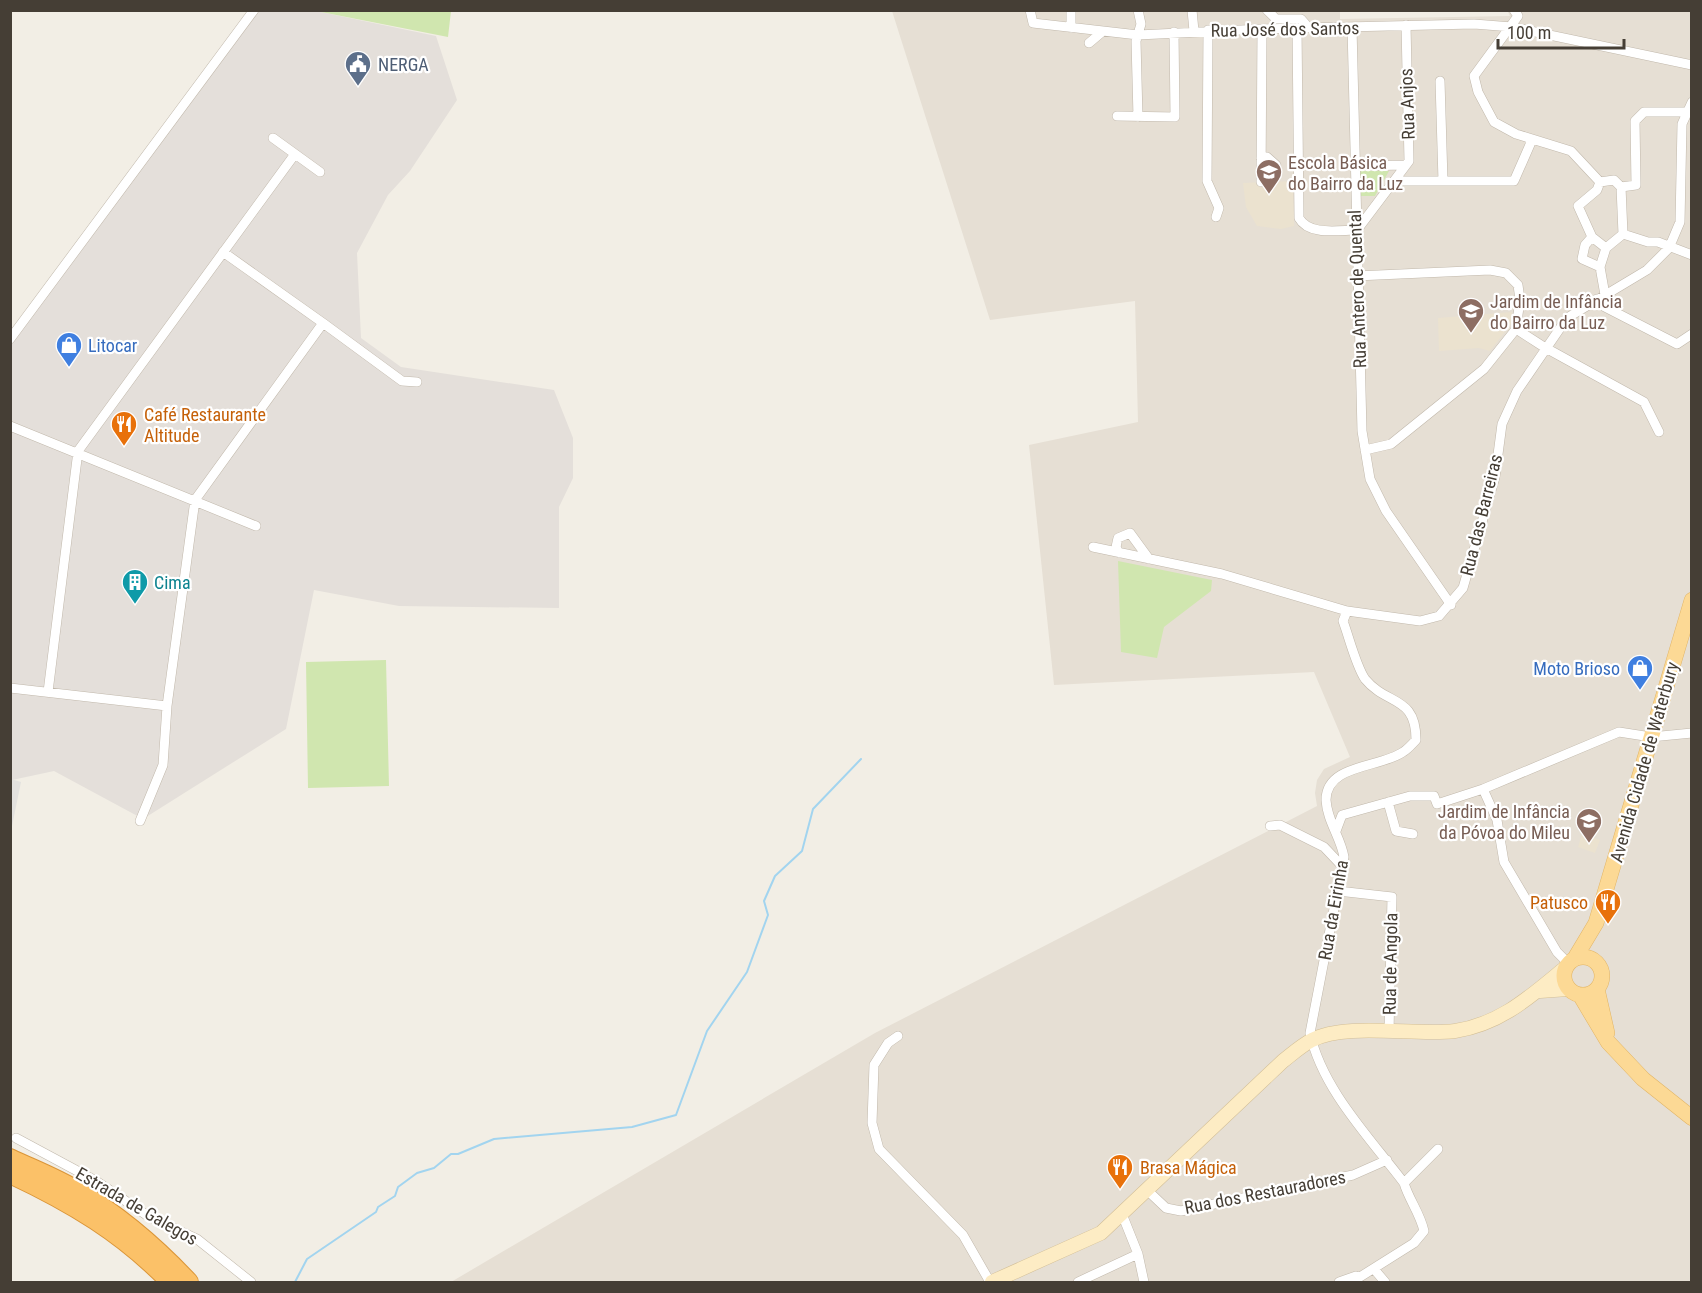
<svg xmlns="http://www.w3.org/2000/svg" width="1702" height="1293" viewBox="0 0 1702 1293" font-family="'Roboto Condensed',sans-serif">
<rect width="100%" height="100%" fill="#f2eee5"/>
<path fill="#e6dfd4" d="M 1340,10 L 1340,19 L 1510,16 L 1507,10 L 1691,11 L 1691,1282 L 451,1282 L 875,1033 L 1317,806 L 1315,793 L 1317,780 L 1324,769 L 1350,757 L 1314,672 L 1054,685 L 1029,445 L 1138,422 L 1135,301 L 990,320 L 892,11 Z"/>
<path fill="#e4dfda" d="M 254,11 L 316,11 L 436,36 L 457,100 L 410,171 L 388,195 L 357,253 L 361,338 L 401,367 L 554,390 L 573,438 L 573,478 L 559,507 L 559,608 L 399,606 L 314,590 L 286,729 L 143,819 L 54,771 L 12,780 L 10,778 L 10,339 Z"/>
<path fill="#ebe2cf" d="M 1293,181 L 1294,226 L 1281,229 L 1257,226 L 1246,207 L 1243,183 Z
M 1512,312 L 1513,321 L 1490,351 L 1479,348 L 1439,351 L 1438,318 Z
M 1582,834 L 1600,840 L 1595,853 L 1578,847 Z"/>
<path fill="#d0e6af" d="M 316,11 L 451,10 L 451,11 L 448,37 Z
M 1360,170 L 1389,171 L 1375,196 L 1360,196 Z
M 1118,561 L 1212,580 L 1211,591 L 1164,627 L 1157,658 L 1121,652 Z
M 386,660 L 389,786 L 308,788 L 306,662 Z"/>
<path fill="#e3e1de" d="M 11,779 L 21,782 L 11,831 L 10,779 Z"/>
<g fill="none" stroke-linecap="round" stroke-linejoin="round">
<path stroke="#a2d4ef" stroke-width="2" d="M 295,1282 L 307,1259 L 376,1212 L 378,1207 L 395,1196 L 398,1187 L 417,1173 L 434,1168 L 451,1154 L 458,1154 L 494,1139 L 632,1127 L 676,1115 L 707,1031 L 747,972 L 768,915 L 764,901 L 775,876 L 802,851 L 813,809 L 861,759"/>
<g stroke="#c1b8ab" stroke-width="10">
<path id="street" d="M 1030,10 L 1033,23 L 1138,35 L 1262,29 L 1474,24 L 1512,27 L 1692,65
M 1192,10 L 1194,31
M 1267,10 L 1276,19 L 1301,19 L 1308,27
M 1514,10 L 1518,16 L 1474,76 L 1478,92 L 1494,122 L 1516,134 L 1571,151 L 1600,182 L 1614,180 L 1621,187 L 1636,185 L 1635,121 L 1644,112 L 1686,112
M 1352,27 L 1362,431 L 1370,479 L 1386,511 L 1451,605
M 1071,28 L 1071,10
M 1297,28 L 1299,218 C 1309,236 1339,230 1357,230 L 1406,165
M 1208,30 L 1207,181 L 1219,208 L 1216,217
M 1089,43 L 1102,32
M 1440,81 L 1443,181
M 1117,116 L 1175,117 L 1174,32
M 1138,117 L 1136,41 L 1141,24 L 1138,10
M 273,138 L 320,172
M 1261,158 L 1267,157 L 1276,165 L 1272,171 L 1261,173
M 1354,166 L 1406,165 L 1409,161 L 1406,25
M 1395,181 L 1514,181 L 1532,140
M 1261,182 L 1262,29
M 1600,182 L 1597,190 L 1578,206 L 1592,237 L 1606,248
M 1623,234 L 1648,242 L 1658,242 L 1692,255
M 1592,237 L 1585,245 L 1582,259 L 1600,267 L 1605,295
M 223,252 L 323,323
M 1600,267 L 1606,248 L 1623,234 L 1621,187
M 1356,276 L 1490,270 L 1506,273 L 1518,285 L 1520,300 L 1516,329 L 1484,369 L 1391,444 L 1365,450
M 1597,299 L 1605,307 L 1677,344 L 1692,334
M 1516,329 L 1544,347 L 1644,402 L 1659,432
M 10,339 L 254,10
M 10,426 L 256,526
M 1093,547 L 1222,574 L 1347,611 L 1420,621 L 1439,616 L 1463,588 L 1495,477 L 1502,424 L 1517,391 L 1567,318 L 1647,270 L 1669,248 L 1680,222 L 1682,124 L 1692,102
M 1119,553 L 1116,547 L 1118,538 L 1130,533 L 1149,559
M 1347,611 L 1343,621 C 1349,637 1356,666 1365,679 C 1387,706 1416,695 1416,740 C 1412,744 1408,749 1403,752 C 1380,768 1326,764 1326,800 C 1327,821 1341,838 1344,857 L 1310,1033 C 1322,1089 1370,1138 1404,1183 C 1409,1200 1420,1213 1424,1231 L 1414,1243 L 1352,1282
M 10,688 L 167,706 L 195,500 L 323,323 L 402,381 L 417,382
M 48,692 L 78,451 L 295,154
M 1483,789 L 1497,820 L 1504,862 L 1557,952 L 1569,964
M 1388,802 L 1396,831 L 1413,834
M 140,821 L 163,765 L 167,706
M 1270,826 L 1280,825 L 1324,847 L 1343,867
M 1336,831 L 1342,815 L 1410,796 L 1434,796 L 1437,804 L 1483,789 L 1619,732 L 1651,737 L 1692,733
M 1338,891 L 1392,897 L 1389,1032
M 898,1036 L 888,1043 L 874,1065 L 872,1123 L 879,1149 L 963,1235 L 990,1282
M 16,1138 L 96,1181 L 148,1216 L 197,1239 L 251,1282
M 1404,1183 L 1438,1149
M 1147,1190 L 1166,1208 L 1181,1211 L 1353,1175 L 1387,1160
M 1122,1214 L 1138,1254 L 1144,1282
M 1374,1269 L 1385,1282
M 1078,1282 L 1138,1254
M 1339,1282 L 1356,1276"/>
</g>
<g stroke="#d2be96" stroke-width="15">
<path id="secondary" d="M 1540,991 L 1568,989
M 992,1282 L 1101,1233 L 1283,1061 C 1292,1054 1302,1045 1312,1040 C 1345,1022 1417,1036 1455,1031 C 1501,1024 1531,996 1565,968"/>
</g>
<g stroke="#e1b465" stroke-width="16">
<path id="primary" d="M1564 976a19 19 0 1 1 38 0a19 19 0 1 1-38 0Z
M 1575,958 L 1596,923 L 1692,600
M 1597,989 L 1607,1033
M 1580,995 L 1608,1042 L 1643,1079 L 1692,1118"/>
</g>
<g stroke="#da9538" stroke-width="20">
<path id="highway" d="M 10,1158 C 33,1169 57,1178 78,1191 C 119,1215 156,1247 189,1282
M 10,1174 C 72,1203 122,1233 170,1282"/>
</g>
<use href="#street" stroke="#fff" stroke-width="9"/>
<use href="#secondary" stroke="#fdecc4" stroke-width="14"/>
<use href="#primary" stroke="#fcd995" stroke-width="15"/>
<use href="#highway" stroke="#fbc168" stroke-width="18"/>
</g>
<defs>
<g id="civic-pin" transform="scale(1.35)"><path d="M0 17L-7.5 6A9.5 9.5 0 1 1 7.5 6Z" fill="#5c6f8a" stroke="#fff"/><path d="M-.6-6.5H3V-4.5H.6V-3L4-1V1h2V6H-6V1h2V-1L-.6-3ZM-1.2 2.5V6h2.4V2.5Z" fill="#fff"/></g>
<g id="school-pin" transform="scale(1.35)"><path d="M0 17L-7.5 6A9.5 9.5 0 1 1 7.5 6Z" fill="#8d6e63" stroke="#fff"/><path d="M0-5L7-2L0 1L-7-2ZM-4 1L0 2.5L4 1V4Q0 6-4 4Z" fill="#fff"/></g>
<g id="shop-pin" transform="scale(1.35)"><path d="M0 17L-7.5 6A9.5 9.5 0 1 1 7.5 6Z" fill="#3f7fe0" stroke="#fff"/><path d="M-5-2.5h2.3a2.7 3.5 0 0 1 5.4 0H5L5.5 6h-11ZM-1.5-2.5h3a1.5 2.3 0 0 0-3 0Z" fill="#fff"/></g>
<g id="restaurant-pin" transform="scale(1.35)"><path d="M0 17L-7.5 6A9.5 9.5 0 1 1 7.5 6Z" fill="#e8710a" stroke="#fff"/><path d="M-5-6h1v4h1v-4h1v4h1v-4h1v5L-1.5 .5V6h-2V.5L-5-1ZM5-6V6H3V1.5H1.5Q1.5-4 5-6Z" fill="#fff"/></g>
<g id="building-pin" transform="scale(1.35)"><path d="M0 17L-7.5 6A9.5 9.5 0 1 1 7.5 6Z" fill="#0f9aa8" stroke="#fff"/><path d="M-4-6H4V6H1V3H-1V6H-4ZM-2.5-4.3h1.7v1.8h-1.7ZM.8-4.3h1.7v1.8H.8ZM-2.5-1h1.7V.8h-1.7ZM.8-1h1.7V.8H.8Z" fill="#fff"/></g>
</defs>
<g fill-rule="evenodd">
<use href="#civic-pin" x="358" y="64"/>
<use href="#school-pin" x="1269" y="172"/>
<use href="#school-pin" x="1471" y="311"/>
<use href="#shop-pin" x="69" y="345"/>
<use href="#restaurant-pin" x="124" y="424"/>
<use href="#building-pin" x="135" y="582"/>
<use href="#shop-pin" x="1640" y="668"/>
<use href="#school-pin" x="1589" y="821"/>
<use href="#restaurant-pin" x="1608" y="902"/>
<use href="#restaurant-pin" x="1120" y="1167"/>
</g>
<g text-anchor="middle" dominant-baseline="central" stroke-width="4.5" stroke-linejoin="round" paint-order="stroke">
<g font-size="18" fill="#453e35" stroke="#fff">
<text transform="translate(1285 29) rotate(-1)">Rua José dos Santos</text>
<text transform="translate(1407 104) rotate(-92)">Rua Anjos</text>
<text transform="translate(1357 289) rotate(-92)">Rua Antero de Quental</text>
<text transform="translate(1481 515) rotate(-76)">Rua das Barreiras</text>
<text transform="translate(1644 762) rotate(-74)">Avenida Cidade de Waterbury</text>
<text transform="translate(1333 910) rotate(-80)">Rua da Eirinha</text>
<text transform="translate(1390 964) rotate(-89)">Rua de Angola</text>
<text transform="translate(1265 1192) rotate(-11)">Rua dos Restauradores</text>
<text transform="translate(137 1206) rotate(30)">Estrada de Galegos</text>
</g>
<g font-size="18" fill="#4e5e75" stroke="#fff" text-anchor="start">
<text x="378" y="64">NERGA</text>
</g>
<g font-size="18" fill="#785e54" stroke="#fff" text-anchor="start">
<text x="1288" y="162">Escola Básica<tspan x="1288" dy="21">do Bairro da Luz</tspan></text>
<text x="1490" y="301">Jardim de Infância<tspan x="1490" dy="21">do Bairro da Luz</tspan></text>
<text x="1570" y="811" text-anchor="end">Jardim de Infância<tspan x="1570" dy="21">da Póvoa do Mileu</tspan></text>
</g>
<g font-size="18" fill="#366cbe" stroke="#fff" text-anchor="start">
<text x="88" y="345">Litocar</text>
<text x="1620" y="668" text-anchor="end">Moto Brioso</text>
</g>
<g font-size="18" fill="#c56008" stroke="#fff" text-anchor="start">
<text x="144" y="414">Café Restaurante<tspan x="144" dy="21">Altitude</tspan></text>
<text x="1588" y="902" text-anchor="end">Patusco</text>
<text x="1140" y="1167">Brasa Mágica</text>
</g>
<g font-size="18" fill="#0d838f" stroke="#fff" text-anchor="start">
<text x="154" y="582">Cima</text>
</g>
</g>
<rect width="1702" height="1293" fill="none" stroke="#453e35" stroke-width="24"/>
<path d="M1498 39v9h126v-9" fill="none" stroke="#453e35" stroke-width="3"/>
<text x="1507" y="39" font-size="18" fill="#453e35" stroke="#ffffff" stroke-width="4.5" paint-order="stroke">100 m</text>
</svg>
